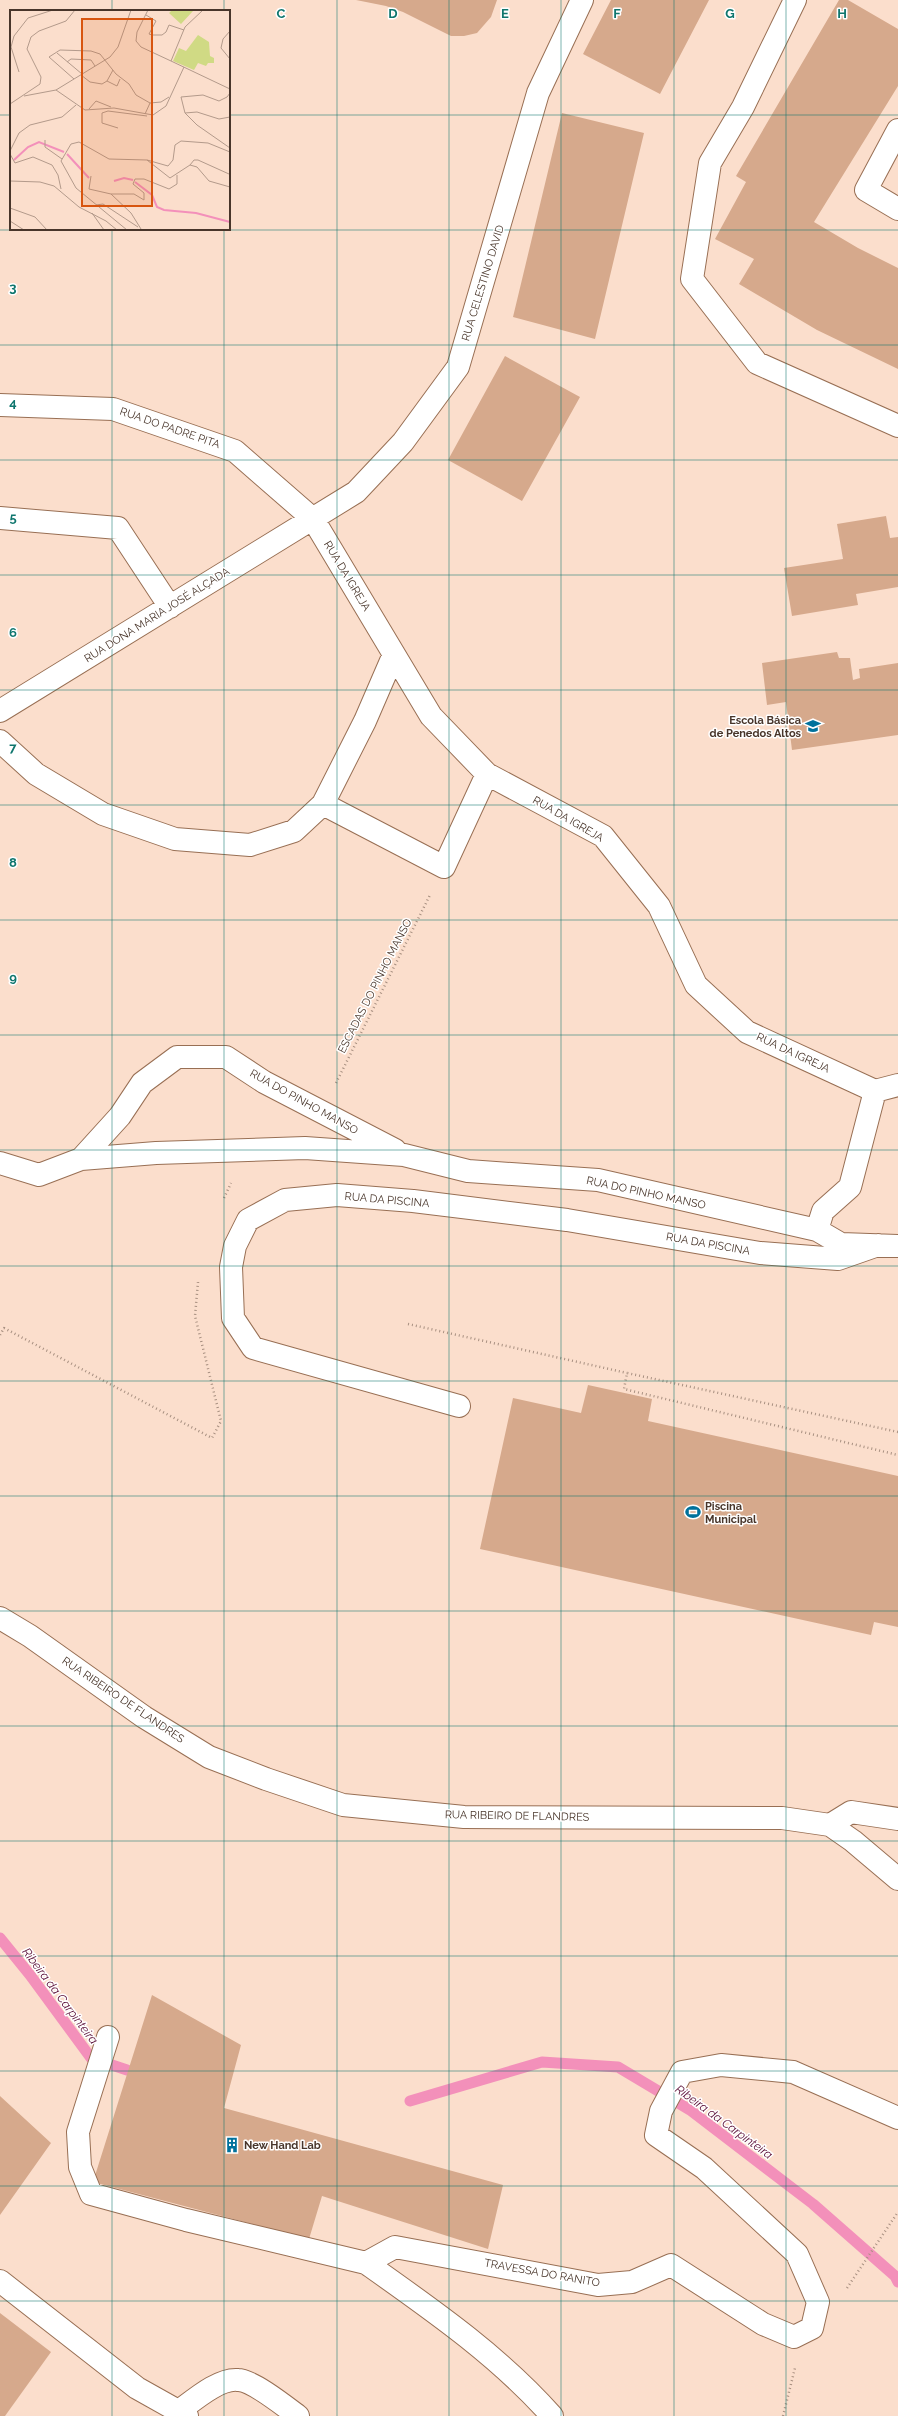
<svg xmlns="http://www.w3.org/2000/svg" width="898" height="2416" viewBox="0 0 898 2416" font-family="Raleway,sans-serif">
<rect width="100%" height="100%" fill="#fbdecc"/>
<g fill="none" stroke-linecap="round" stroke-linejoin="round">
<path stroke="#f390ba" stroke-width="11" d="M 0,1938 L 30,1975 L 91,2058 L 127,2070
M 410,2101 L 542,2062 L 618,2067 L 690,2110 L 813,2204 L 895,2276 L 898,2282"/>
</g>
<path fill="#d6a98c" d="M 356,0 L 497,0 L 491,17 L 477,33 L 464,36 L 451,36 L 403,12 L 386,6 Z
M 611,0 L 709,0 L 660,94 L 583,54 Z
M 839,0 L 848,0 L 898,29 L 898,86 L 814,222 L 858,248 L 898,268 L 898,369 L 817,330 L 739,284 L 754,259 L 715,239 L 746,182 L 736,176 Z
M 562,113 L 644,133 L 595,339 L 513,317 Z
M 505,356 L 580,397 L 522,501 L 448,460 Z
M 886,516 L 890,538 L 898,537 L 898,587 L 856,594 L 858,605 L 792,616 L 784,568 L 843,559 L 837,524 Z
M 837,652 L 839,658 L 850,658 L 853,680 L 860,678 L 859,669 L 898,663 L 898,735 L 792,750 L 786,702 L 767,705 L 762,663 Z
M 588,1385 L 652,1399 L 648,1421 L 898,1476 L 898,1627 L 874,1622 L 871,1635 L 480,1549 L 513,1398 L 581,1413 Z
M 152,1995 L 241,2045 L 224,2108 L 503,2185 L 488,2249 L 322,2196 L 309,2239 L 93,2182 Z
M 0,2096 L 51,2143 L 0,2215 Z
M 0,2313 L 51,2352 L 5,2416 L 0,2416 Z"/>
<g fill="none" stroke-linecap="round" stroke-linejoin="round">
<g stroke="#986f54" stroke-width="24">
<path id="minor" d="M 795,0 L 743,107 L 710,163 L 692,279 L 757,363 L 898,426
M 898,130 L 866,190 L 898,209
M 0,405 L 113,409 L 235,451 L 313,519 L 431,716 L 487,774 L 603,836 L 659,906 L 696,985 L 747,1032 L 875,1091
M 0,518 L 118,528 L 170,607
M 0,711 L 356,492 L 403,442 L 458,367 L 538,93 L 582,0
M 0,741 L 36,774 L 103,814 L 175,839 L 250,845 L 294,831 L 323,804 L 365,721 L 394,654
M 323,804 L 444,867 L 487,774
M 875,1091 L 898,1085
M 81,1159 L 120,1116 L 142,1083 L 177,1057 L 226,1057 L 264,1082 L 395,1150
M 0,1163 L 39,1175 L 81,1159 L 156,1153 L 305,1148 L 404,1155 L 468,1171 L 598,1180 L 817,1230 L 841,1244 L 898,1246
M 817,1230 L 823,1211 L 850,1187 L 875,1091
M 459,1406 L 253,1348 L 233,1318 L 231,1267 L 235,1246 L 248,1220 L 285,1200 L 337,1195 L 413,1201 L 567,1220 L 760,1253 L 838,1259 L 878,1245
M 830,1825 L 851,1812 L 898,1819
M 108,2037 L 78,2132 L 80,2167 L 91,2194 L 186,2220 L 366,2263
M 179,2411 C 194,2400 219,2378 238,2380 C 252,2380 286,2407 298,2416
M 552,2416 C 499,2356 431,2309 366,2263 L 395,2247 L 598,2285 L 632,2282 L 671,2265 L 763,2324 L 794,2337 L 812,2328 L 818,2302 L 797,2254 L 704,2168 L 656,2135 L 661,2111 L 682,2072 L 721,2065 L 793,2072 L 898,2118"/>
</g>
<g stroke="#986f54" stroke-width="24">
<path id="secondary" d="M 0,1618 L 30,1636 L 144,1717 L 209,1757 L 266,1779 L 343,1805 L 464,1817 L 782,1818 L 830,1825 L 853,1841 L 898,1879
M 0,2281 L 137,2388 L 187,2416"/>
</g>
<path stroke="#a89081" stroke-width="2.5" stroke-dasharray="1 3" stroke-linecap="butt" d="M 336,1083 L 430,895
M 224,1198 L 231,1183
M 408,1324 L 627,1373
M 0,1335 L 4,1328 L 212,1438 L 221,1421 L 195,1316 L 198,1282
M 898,1432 L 627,1373 L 624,1389 L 898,1455
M 847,2288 L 898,2212
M 783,2416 L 795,2368"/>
<use href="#minor" stroke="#fff" stroke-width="22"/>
<use href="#secondary" stroke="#fff" stroke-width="22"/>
</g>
<path fill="none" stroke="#0f766e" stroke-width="1" stroke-opacity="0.55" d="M 112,0 L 112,11M 224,0 L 224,11M 337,0 L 337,2416M 449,0 L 449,2416M 561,0 L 561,2416M 674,0 L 674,2416M 786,0 L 786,2416M 0,115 L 11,115M 229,115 L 898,115M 112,229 L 112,2416M 224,229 L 224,2416M 0,230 L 898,230M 0,345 L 898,345M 0,460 L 898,460M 0,575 L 898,575M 0,690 L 898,690M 0,805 L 898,805M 0,920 L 898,920M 0,1035 L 898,1035M 0,1150 L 898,1150M 0,1266 L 898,1266M 0,1381 L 898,1381M 0,1496 L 898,1496M 0,1611 L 898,1611M 0,1726 L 898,1726M 0,1841 L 898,1841M 0,1956 L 898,1956M 0,2071 L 898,2071M 0,2186 L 898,2186M 0,2301 L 898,2301"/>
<defs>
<g id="school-bare" transform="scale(1.2)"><path d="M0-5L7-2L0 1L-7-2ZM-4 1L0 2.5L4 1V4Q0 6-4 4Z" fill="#00719c" stroke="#fff" stroke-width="2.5" paint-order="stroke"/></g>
<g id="stadium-bare" transform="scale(1.2)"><path d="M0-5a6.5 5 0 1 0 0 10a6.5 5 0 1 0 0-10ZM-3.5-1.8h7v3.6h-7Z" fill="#00719c" stroke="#fff" stroke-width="2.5" paint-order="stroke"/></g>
<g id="building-bare" transform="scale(1.2)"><path d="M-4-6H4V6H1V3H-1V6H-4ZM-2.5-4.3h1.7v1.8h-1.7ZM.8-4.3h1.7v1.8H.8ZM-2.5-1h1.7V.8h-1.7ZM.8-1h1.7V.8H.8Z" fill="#00719c" stroke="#fff" stroke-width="2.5" paint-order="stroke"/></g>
</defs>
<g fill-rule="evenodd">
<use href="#school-bare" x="813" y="726"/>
<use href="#stadium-bare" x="693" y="1512"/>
<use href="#building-bare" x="232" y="2145"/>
</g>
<g text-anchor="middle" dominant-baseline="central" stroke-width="3" stroke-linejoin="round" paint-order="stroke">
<g font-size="11" fill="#48352a" stroke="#fff">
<text transform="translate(483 283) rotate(-73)">RUA CELESTINO DAVID</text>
<text transform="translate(170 428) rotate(19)">RUA DO PADRE PITA</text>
<text transform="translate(347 576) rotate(59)">RUA DA IGREJA</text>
<text transform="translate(157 615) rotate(-32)">RUA DONA MARIA JOSÉ ALÇADA</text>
<text transform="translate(568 819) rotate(30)">RUA DA IGREJA</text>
<text transform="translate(375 986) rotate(-63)">ESCADAS DO PINHO MANSO</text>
<text transform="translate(793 1053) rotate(25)">RUA DA IGREJA</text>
<text transform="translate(304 1102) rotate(29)">RUA DO PINHO MANSO</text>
<text transform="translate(646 1193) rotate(12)">RUA DO PINHO MANSO</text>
<text transform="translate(387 1200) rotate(5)">RUA DA PISCINA</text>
<text transform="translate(708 1244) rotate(10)">RUA DA PISCINA</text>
<text transform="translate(123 1700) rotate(34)">RUA RIBEIRO DE FLANDRES</text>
<text transform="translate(517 1816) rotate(1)">RUA RIBEIRO DE FLANDRES</text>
<text transform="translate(542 2273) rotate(10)">TRAVESSA DO RANITO</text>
</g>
<g font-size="11" font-weight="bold" fill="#48352a" stroke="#fff" text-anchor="start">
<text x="801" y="720" text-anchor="end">Escola Básica<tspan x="801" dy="13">de Penedos Altos</tspan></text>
<text x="705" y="1506">Piscina<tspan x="705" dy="13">Municipal</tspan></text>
<text x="244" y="2145">New Hand Lab</text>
</g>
<g font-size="12" font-style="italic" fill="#590c35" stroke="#fff">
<text transform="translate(60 1996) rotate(53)">Ribeira da Carpinteira</text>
<text transform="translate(724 2122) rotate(36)">Ribeira da Carpinteira</text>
</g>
</g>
<g transform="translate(10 10)">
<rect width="220" height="220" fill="#fbdecc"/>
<path d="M 162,0 L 182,0 L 183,1 L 171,14 L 159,3 ZM 188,25 L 199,32 L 200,46 L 204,48 L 204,53 L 198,53 L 196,56 L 188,53 L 184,60 L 163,51 L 169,38 L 176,41 Z" fill="#d0da84"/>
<path fill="none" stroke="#f390ba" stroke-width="2" d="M 57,144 L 79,168M 4,150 L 18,137 L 29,132 L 54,142M 104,171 L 114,168 L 123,170M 125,172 L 142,185 L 147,197 L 154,200 L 186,203 L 220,212"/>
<path fill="none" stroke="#b39a8b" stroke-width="1" d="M 138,0 L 127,22 L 126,31 L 131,37 L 161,51 L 175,17 L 193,0M 136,5 L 146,11 L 139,24 L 142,25 L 152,25 L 156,22 L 159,15 L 174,20M 220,21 L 213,29 L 211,38 L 220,49M 47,43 L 72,64M 161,51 L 220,79M 57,52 L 61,49 L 81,50 L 85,56M 9,62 L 1,37 L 4,26 L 18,8 L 43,0M 71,65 L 80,72 L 92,74 L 97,71 L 103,60M 64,69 L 39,47 L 50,40 L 81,41 L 90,44 L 106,64 L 119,74 L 126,85 L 140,93M 97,71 L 107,76 L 110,69M 46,80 L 75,100 L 104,98 L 143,105 L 156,96 L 174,57M 220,83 L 217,87 L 209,91 L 193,85 L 171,87 L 175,103 L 187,102 L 209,109 L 220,107M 14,86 L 46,80 L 100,47 L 108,37 L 121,0M 140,93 L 151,92 L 159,87M 0,94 L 30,74 L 31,67 L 17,39 L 21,27 L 29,21 L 56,11 L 65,0M 79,99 L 86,91 L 101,97M 175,103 L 187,115 L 220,138M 135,104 L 140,93M 108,118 L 92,113 L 92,103 L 98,101 L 137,106M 35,130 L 35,137 L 52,149M 0,141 L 9,123 L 20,115 L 52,107 L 66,95M 0,144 L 5,153 L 23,147 L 42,155 L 48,165 L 51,179M 137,150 L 158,156 L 163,150 L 165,135 L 171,131 L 198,133 L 220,142M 180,155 L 184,150 L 188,150 L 219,164M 81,166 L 79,179 L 101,184M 0,171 L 30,172 L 44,176 L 69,197 L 96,211 L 107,220M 86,195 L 93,194 L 128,217M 0,198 L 25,207 L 37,220M 82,203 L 94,220M 0,211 L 14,220M 131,219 L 121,203 L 101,184 L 124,184 L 134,190 L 134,183 L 123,174 L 125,169 L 134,169 L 159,179 L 167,174 L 167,165M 117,220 L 66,178 L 51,151 L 61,134 L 69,132 L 99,149 L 137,150 L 160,168 L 180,155 L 187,157 L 199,171 L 220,177"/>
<path fill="#d8550f" fill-opacity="0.15" stroke="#d8550f" stroke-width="2" d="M 72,9 L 142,9 L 142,196 L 72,196 Z"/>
<rect width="220" height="220" fill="none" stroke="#48352a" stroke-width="2"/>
</g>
<g font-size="13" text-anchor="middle" font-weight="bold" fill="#0f766e" stroke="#fff" stroke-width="3" stroke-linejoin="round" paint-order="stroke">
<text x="281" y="18">C</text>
<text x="393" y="18">D</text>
<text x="505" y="18">E</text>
<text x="617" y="18">F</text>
<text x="730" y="18">G</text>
<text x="842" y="18">H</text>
<text x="13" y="292">3</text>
<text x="13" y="407">4</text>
<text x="13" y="522">5</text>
<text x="13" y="637">6</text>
<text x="13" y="752">7</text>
<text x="13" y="867">8</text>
<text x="13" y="982">9</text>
</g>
</svg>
